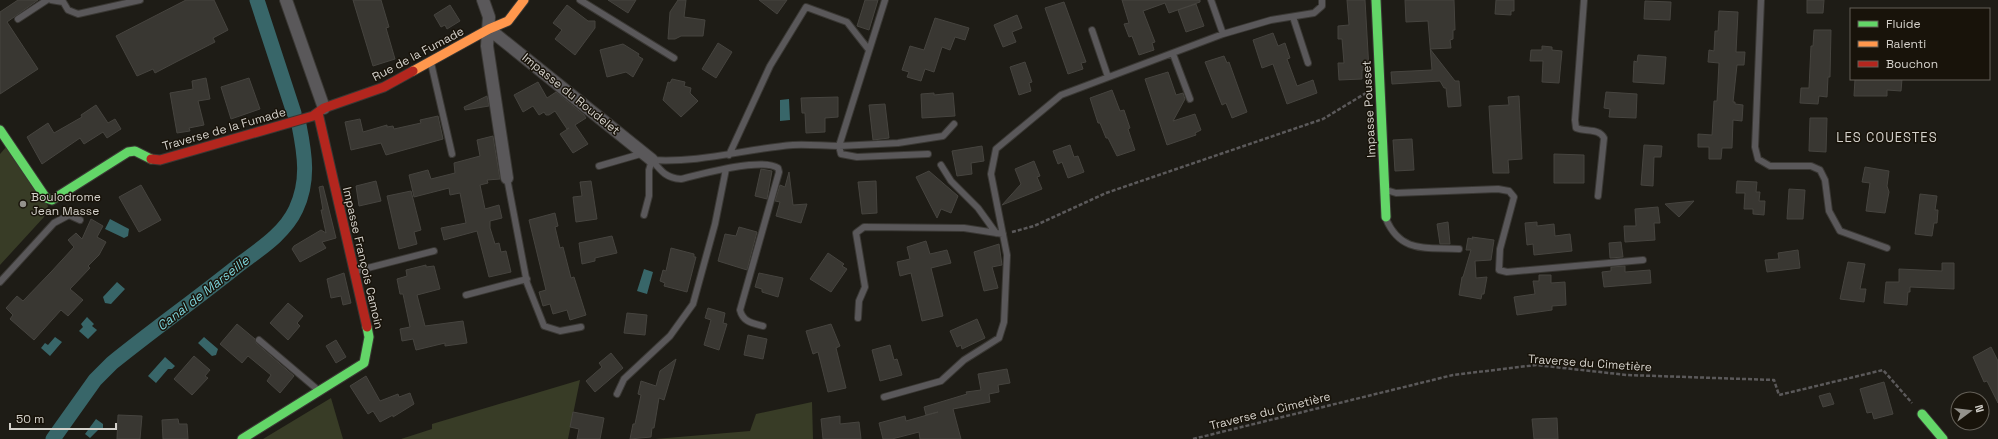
<svg xmlns="http://www.w3.org/2000/svg" width="1998" height="439" viewBox="0 0 1998 439" font-family="'Space Grotesk',sans-serif">
<rect width="100%" height="100%" fill="#1e1c16"/>
<path fill="#383c26" d="M 7,146 L 48,206 L 44,217 L 0,265 L 0,154 Z
M 580,380 L 568,439 L 401,439 L 432,429 L 432,424 Z
M 331,398 L 343,439 L 263,439 Z
M 812,402 L 813,439 L 655,439 L 750,431 L 756,414 Z"/>
<path fill="#386669" d="M 789,99 L 790,120 L 780,121 L 780,100 Z
M 110,219 L 129,229 L 128,236 L 124,238 L 105,229 Z
M 644,269 L 653,272 L 647,294 L 637,291 Z
M 117,282 L 125,289 L 111,304 L 105,303 L 103,297 Z
M 87,317 L 94,324 L 92,326 L 97,330 L 88,339 L 79,331 L 83,327 L 81,324 Z
M 55,337 L 62,342 L 50,356 L 41,348 L 45,343 L 48,345 Z
M 204,337 L 218,349 L 216,355 L 212,356 L 198,343 Z
M 165,357 L 175,366 L 172,369 L 168,369 L 156,383 L 148,376 Z
M 96,419 L 103,424 L 103,428 L 99,429 L 90,438 L 85,434 Z"/>
<g fill="none" stroke-linecap="round" stroke-linejoin="round">
<path stroke="#386669" stroke-width="15" d="M 257,0 L 294,113
M 53,439 L 95,380 L 112,363 C 154,329 198,298 240,264 C 260,249 285,233 296,209 C 309,181 305,155 299,125"/>
</g>
<path fill="#393732" stroke="#46443f" d="M 18,0 L 38,0 L 7,22 L 38,69 L 0,94 L 0,12 Z
M 186,0 L 214,0 L 228,30 L 213,38 L 215,42 L 176,62 L 155,73 L 153,69 L 137,76 L 116,36 Z
M 353,0 L 381,0 L 389,27 L 386,28 L 395,59 L 373,66 Z
M 608,0 L 636,0 L 628,13 Z
M 678,0 L 686,0 L 684,17 L 705,20 L 703,36 L 681,36 L 675,39 L 668,39 L 670,12 Z
M 759,0 L 787,0 L 777,14 Z
M 865,0 L 878,0 L 869,30 L 857,26 Z
M 1122,0 L 1200,0 L 1200,2 L 1169,13 L 1165,3 L 1143,11 L 1155,42 L 1152,43 L 1154,50 L 1139,55 L 1132,36 L 1129,37 L 1124,24 L 1129,23 Z
M 1347,0 L 1365,0 L 1369,70 L 1362,70 L 1362,79 L 1339,80 L 1338,63 L 1344,63 L 1342,39 L 1338,39 L 1338,26 L 1349,25 Z
M 1405,0 L 1454,0 L 1455,30 L 1453,30 L 1453,39 L 1450,40 L 1451,48 L 1430,49 L 1455,81 L 1459,81 L 1461,106 L 1448,107 L 1446,88 L 1444,88 L 1440,81 L 1392,84 L 1391,72 L 1432,70 L 1428,21 L 1406,22 Z
M 1496,0 L 1514,0 L 1514,11 L 1511,11 L 1511,15 L 1495,14 Z
M 1807,0 L 1824,0 L 1823,13 L 1807,13 Z
M 1645,1 L 1671,2 L 1670,20 L 1644,19 Z
M 1064,2 L 1086,62 L 1081,63 L 1083,69 L 1068,74 L 1045,8 Z
M 1196,4 L 1204,26 L 1186,32 L 1178,10 Z
M 450,5 L 460,21 L 447,29 L 445,25 L 441,27 L 434,15 Z
M 567,5 L 588,21 L 595,21 L 595,28 L 575,55 L 555,39 L 562,30 L 553,23 Z
M 1719,11 L 1738,12 L 1736,52 L 1745,52 L 1744,65 L 1737,65 L 1733,102 L 1735,102 L 1735,104 L 1743,105 L 1742,121 L 1733,120 L 1732,148 L 1722,148 L 1721,159 L 1709,159 L 1709,147 L 1698,147 L 1698,134 L 1712,135 L 1714,101 L 1717,101 L 1719,63 L 1708,62 L 1709,50 L 1714,51 L 1715,31 L 1718,31 Z
M 1017,15 L 1022,28 L 1012,32 L 1016,42 L 1003,47 L 994,25 Z
M 935,18 L 969,28 L 965,40 L 955,37 L 950,50 L 942,47 L 934,72 L 925,69 L 921,81 L 907,77 L 909,72 L 902,70 L 910,46 L 924,50 Z
M 1814,30 L 1831,30 L 1830,77 L 1828,77 L 1827,97 L 1819,96 L 1818,104 L 1800,103 L 1801,88 L 1809,88 L 1811,46 L 1813,46 Z
M 1273,33 L 1278,46 L 1285,43 L 1290,58 L 1287,59 L 1297,86 L 1313,80 L 1317,93 L 1287,104 L 1273,64 L 1262,68 L 1253,40 Z
M 718,43 L 732,52 L 716,78 L 702,69 Z
M 623,44 L 639,54 L 638,56 L 643,59 L 633,77 L 626,72 L 607,77 L 600,50 Z
M 1542,46 L 1552,47 L 1552,50 L 1562,51 L 1559,83 L 1542,82 L 1543,61 L 1530,61 L 1531,50 L 1542,50 Z
M 1638,55 L 1666,57 L 1664,84 L 1633,82 L 1634,61 L 1637,62 Z
M 1224,56 L 1227,63 L 1229,62 L 1247,112 L 1232,118 L 1226,103 L 1222,105 L 1205,62 Z
M 1025,62 L 1032,82 L 1029,83 L 1031,91 L 1019,95 L 1010,67 Z
M 1168,72 L 1176,95 L 1183,93 L 1185,99 L 1173,121 L 1195,114 L 1201,130 L 1195,133 L 1196,135 L 1167,145 L 1145,79 Z
M 206,78 L 210,99 L 198,101 L 204,125 L 189,128 L 190,131 L 177,133 L 170,93 L 193,89 L 192,81 Z
M 249,78 L 260,109 L 231,119 L 221,87 Z
M 672,79 L 685,82 L 684,86 L 691,88 L 690,93 L 698,101 L 681,117 L 663,100 L 668,82 L 670,83 Z
M 1855,79 L 1902,79 L 1901,91 L 1887,90 L 1887,96 L 1854,96 Z
M 538,82 L 547,98 L 556,92 L 584,115 L 586,118 L 575,125 L 588,144 L 573,153 L 560,134 L 569,128 L 567,129 L 555,111 L 549,115 L 546,115 L 544,112 L 539,115 L 533,106 L 523,112 L 514,95 Z
M 1112,90 L 1120,111 L 1124,110 L 1130,128 L 1128,129 L 1135,150 L 1117,156 L 1108,138 L 1106,138 L 1100,123 L 1098,123 L 1090,98 Z
M 1606,92 L 1637,94 L 1636,118 L 1609,117 L 1610,109 L 1604,108 Z
M 934,93 L 934,95 L 953,93 L 955,116 L 922,118 L 921,94 Z
M 487,96 L 489,106 L 465,110 L 464,107 Z
M 1519,96 L 1522,159 L 1508,160 L 1509,173 L 1493,173 L 1489,106 L 1509,105 L 1508,97 Z
M 838,97 L 838,117 L 825,118 L 825,132 L 806,133 L 805,113 L 802,113 L 801,98 Z
M 885,104 L 889,138 L 873,140 L 869,105 Z
M 96,105 L 108,123 L 115,119 L 121,129 L 107,138 L 103,132 L 84,144 L 80,138 L 42,164 L 27,137 L 48,123 L 54,133 L 82,117 L 81,115 Z
M 438,116 L 443,139 L 386,155 L 381,143 L 351,150 L 345,122 L 360,119 L 363,132 L 387,125 L 387,127 L 393,126 L 394,129 L 421,123 L 420,120 Z
M 1810,118 L 1827,118 L 1826,152 L 1809,151 Z
M 493,136 L 500,179 L 487,180 L 488,183 L 480,185 L 485,209 L 499,205 L 502,218 L 490,221 L 490,228 L 495,244 L 499,243 L 501,252 L 506,251 L 511,272 L 489,277 L 477,231 L 444,240 L 441,228 L 466,223 L 460,193 L 450,195 L 449,188 L 414,197 L 409,175 L 428,170 L 431,179 L 455,173 L 454,163 L 480,156 L 477,140 Z
M 1412,139 L 1414,170 L 1395,171 L 1393,140 Z
M 1070,145 L 1074,157 L 1078,156 L 1084,172 L 1068,178 L 1062,162 L 1058,164 L 1053,151 Z
M 1644,145 L 1662,146 L 1661,157 L 1654,157 L 1653,186 L 1641,185 Z
M 982,146 L 984,161 L 971,163 L 972,174 L 957,176 L 952,151 Z
M 1554,154 L 1584,155 L 1584,183 L 1554,183 Z
M 1034,161 L 1040,176 L 1037,177 L 1042,189 L 1002,205 L 1021,184 L 1015,169 Z
M 1865,167 L 1889,171 L 1887,186 L 1889,192 L 1885,213 L 1866,211 L 1870,183 L 1862,182 Z
M 761,169 L 772,171 L 767,199 L 755,196 Z
M 929,171 L 958,196 L 951,213 L 941,209 L 937,218 L 916,177 Z
M 789,172 L 793,205 L 807,204 L 801,223 L 776,216 L 780,202 L 775,201 L 780,185 L 785,187 Z
M 376,181 L 381,201 L 359,206 L 356,186 Z
M 591,181 L 597,219 L 576,222 L 573,197 L 582,196 L 580,182 Z
M 876,181 L 877,213 L 862,214 L 858,182 Z
M 1737,181 L 1757,182 L 1756,192 L 1760,192 L 1759,201 L 1765,201 L 1764,215 L 1753,214 L 1753,209 L 1744,209 L 1745,193 L 1736,193 Z
M 141,185 L 161,220 L 139,232 L 119,197 Z
M 323,186 L 336,238 L 322,242 L 326,248 L 300,262 L 292,249 L 294,246 L 321,230 L 326,233 L 321,210 L 323,210 L 319,187 Z
M 1789,189 L 1805,190 L 1803,219 L 1787,219 Z
M 411,191 L 421,230 L 414,232 L 417,244 L 399,249 L 387,196 Z
M 1920,194 L 1937,196 L 1935,210 L 1938,210 L 1937,223 L 1934,223 L 1932,236 L 1915,234 Z
M 1694,201 L 1679,217 L 1665,204 Z
M 1658,207 L 1660,223 L 1654,223 L 1655,240 L 1625,242 L 1624,226 L 1636,226 L 1635,209 Z
M 555,213 L 558,226 L 555,227 L 560,248 L 563,247 L 571,278 L 574,277 L 586,315 L 570,320 L 567,310 L 553,314 L 550,304 L 543,306 L 539,292 L 546,290 L 529,220 Z
M 91,219 L 103,226 L 97,237 L 106,242 L 99,255 L 88,266 L 90,268 L 70,289 L 83,300 L 68,316 L 61,310 L 34,340 L 10,319 L 13,315 L 6,308 L 17,296 L 23,301 L 51,272 L 74,247 L 68,240 L 76,233 L 82,239 Z
M 1448,222 L 1450,244 L 1440,244 L 1437,224 Z
M 1537,222 L 1537,226 L 1554,224 L 1555,236 L 1570,234 L 1572,251 L 1534,255 L 1533,244 L 1527,245 L 1525,223 Z
M 739,227 L 757,232 L 747,270 L 718,261 L 725,234 L 736,236 Z
M 612,236 L 617,253 L 595,258 L 595,261 L 582,264 L 579,243 Z
M 1472,237 L 1494,240 L 1491,260 L 1475,261 L 1476,278 L 1487,277 L 1484,294 L 1482,294 L 1481,299 L 1459,295 L 1462,277 L 1463,277 L 1471,250 L 1466,250 L 1468,238 L 1473,239 Z
M 926,241 L 930,254 L 947,250 L 951,263 L 931,268 L 943,316 L 922,321 L 911,273 L 900,276 L 897,262 L 910,259 L 907,247 Z
M 1621,242 L 1623,257 L 1610,258 L 1609,243 Z
M 999,244 L 1002,265 L 992,267 L 998,288 L 984,291 L 974,252 Z
M 671,248 L 694,254 L 694,257 L 696,257 L 687,292 L 664,286 L 665,283 L 660,281 L 663,270 L 666,271 Z
M 1798,250 L 1800,268 L 1767,272 L 1765,260 L 1779,259 L 1778,253 Z
M 828,253 L 844,264 L 842,266 L 847,269 L 831,292 L 810,279 Z
M 1848,262 L 1865,264 L 1860,289 L 1866,289 L 1864,302 L 1840,299 Z
M 1942,263 L 1954,263 L 1954,289 L 1910,287 L 1910,292 L 1908,292 L 1907,305 L 1884,303 L 1886,282 L 1899,282 L 1899,269 L 1942,271 Z
M 426,265 L 426,267 L 434,266 L 440,289 L 417,295 L 425,326 L 463,321 L 467,343 L 445,346 L 445,343 L 416,350 L 413,339 L 402,341 L 400,329 L 410,327 L 403,294 L 400,294 L 397,279 L 407,276 L 406,270 Z
M 1625,266 L 1625,272 L 1650,270 L 1651,283 L 1604,287 L 1602,272 L 1611,271 L 1611,267 Z
M 344,273 L 351,303 L 343,305 L 341,296 L 331,298 L 327,279 Z
M 759,273 L 783,278 L 778,297 L 762,292 L 762,289 L 755,287 Z
M 1539,275 L 1551,275 L 1551,283 L 1565,282 L 1566,305 L 1552,306 L 1552,310 L 1517,315 L 1514,297 L 1535,294 L 1533,281 L 1539,281 Z
M 288,303 L 303,316 L 297,323 L 300,326 L 288,340 L 270,323 Z
M 708,308 L 725,313 L 723,323 L 727,324 L 719,350 L 704,345 L 711,320 L 705,318 Z
M 627,313 L 647,315 L 645,335 L 624,333 Z
M 977,319 L 985,338 L 962,349 L 961,345 L 957,347 L 950,331 Z
M 237,324 L 255,339 L 256,343 L 294,376 L 280,393 L 267,381 L 271,375 L 248,356 L 242,363 L 220,344 Z
M 831,324 L 840,346 L 836,348 L 846,388 L 828,392 L 818,352 L 813,354 L 806,331 Z
M 748,335 L 767,339 L 763,359 L 744,355 Z
M 336,340 L 346,357 L 336,363 L 326,346 Z
M 890,345 L 894,360 L 897,359 L 902,375 L 880,381 L 872,350 Z
M 1991,347 L 1998,361 L 1998,403 L 1987,381 L 1984,382 L 1973,357 Z
M 611,353 L 623,368 L 595,392 L 586,381 L 602,367 L 599,363 Z
M 194,356 L 210,370 L 205,376 L 208,378 L 192,395 L 174,379 Z
M 676,359 L 664,400 L 659,398 L 654,428 L 652,428 L 651,437 L 630,439 L 633,424 L 635,424 L 641,395 L 638,394 L 641,381 L 656,386 L 660,371 Z
M 1007,369 L 1010,383 L 998,385 L 999,392 L 989,394 L 990,402 L 953,409 L 961,439 L 920,439 L 919,432 L 892,439 L 883,439 L 879,423 L 905,416 L 906,421 L 938,412 L 926,415 L 924,407 L 967,394 L 966,392 L 981,390 L 978,374 Z
M 366,376 L 380,401 L 398,394 L 399,397 L 410,393 L 414,404 L 393,417 L 393,415 L 380,422 L 373,411 L 368,414 L 350,386 Z
M 1884,382 L 1893,414 L 1874,419 L 1872,412 L 1867,413 L 1860,389 Z
M 1830,393 L 1834,404 L 1823,407 L 1819,396 Z
M 573,412 L 604,418 L 600,439 L 577,439 L 579,429 L 570,427 Z
M 118,415 L 142,416 L 140,439 L 117,439 Z
M 840,416 L 840,424 L 859,422 L 861,439 L 823,439 L 821,419 Z
M 1557,418 L 1558,439 L 1534,439 L 1532,419 Z
M 178,419 L 179,424 L 187,424 L 188,439 L 163,439 L 162,420 Z"/>
<g fill="none" stroke-linecap="round" stroke-linejoin="round">
<g stroke="#3a3834" stroke-width="8">
<path id="lane" d="M 51,0 L 63,2
M 62,0 L 68,10 L 78,14 L 140,0
M 580,0 L 674,58
M 1584,0 L 1575,120 L 1576,128 C 1586,132 1599,128 1604,138 L 1598,196
M 1761,0 L 1755,147 L 1758,159 L 1770,166 L 1811,166 L 1820,170 L 1825,180 L 1829,211 L 1840,231 L 1887,248
M 1293,17 L 1308,63
M 18,19 L 47,0
M 1092,30 L 1108,77
M 1223,34 L 1271,20 L 1314,13 L 1322,6 L 1322,0
M 1173,54 L 1190,99
M 431,63 L 452,154
M 928,154 L 857,157 L 841,154 L 839,146 L 898,143 L 943,136 L 954,124
M 729,155 L 770,66 L 806,7 L 847,22 L 869,50
M 652,160 C 702,163 744,149 793,145 C 808,144 824,146 839,146 L 885,0
M 652,160 C 661,171 666,178 681,179 C 701,174 762,157 778,168 L 779,172 L 740,310 C 743,322 752,323 763,326
M 941,165 L 951,181 L 978,208 L 996,233
M 599,166 L 644,153
M 507,178 L 527,283 L 544,326 L 560,331 L 581,327
M 1386,190 L 1396,193 L 1498,189 L 1509,191 L 1514,197 L 1500,249 L 1499,270 L 1507,272 L 1643,260
M 644,215 L 649,196 L 649,170 L 652,160
M 1386,219 C 1401,254 1427,247 1459,249
M 356,271 L 434,251
M 0,282 L 54,223 L 69,215 L 80,220
M 466,295 L 527,279
M 858,318 L 859,301 L 865,287 L 856,233 L 864,227 L 964,228 L 1003,234
M 259,340 L 318,390
M 617,394 L 624,379 L 670,336 L 693,304 L 715,224 L 726,169
M 884,397 L 941,381 L 964,360 L 999,338 L 1004,322 L 1007,255 L 991,174 L 996,149 L 1061,95 L 1223,34 L 1211,0"/>
</g>
<g stroke="#3a3834" stroke-width="14">
<path id="street" d="M 286,0 L 324,108
M 483,0 L 489,17 L 487,46 L 507,178
M 489,29 L 652,160"/>
</g>
<g stroke="#3a3834" stroke-width="11">
<path id="fast" d="M 1376,0 L 1386,217
M 0,130 L 46,198 L 52,200 L 128,152 L 135,151 L 151,159
M 1922,414 L 1943,439
M 242,439 L 364,363 L 369,337 L 367,327"/>
</g>
<g stroke="#3a3834" stroke-width="11">
<path id="slow" d="M 413,71 L 489,29 L 508,21 L 524,0"/>
</g>
<g stroke="#3a3834" stroke-width="11">
<path id="jam" d="M 318,113 L 367,327
M 151,159 L 160,160 L 313,116 L 324,108 L 384,87 L 413,71"/>
</g>
<path stroke="#5b595a" stroke-width="2.5" stroke-dasharray="4 2" stroke-linecap="butt" d="M 1012,232 L 1034,226 L 1106,193 L 1323,119 L 1366,93
M 1193,439 L 1453,375 L 1536,365 L 1627,375 L 1774,380 L 1779,395 L 1883,370 L 1912,403"/>
<use href="#lane" stroke="#5a585a" stroke-width="6"/>
<use href="#street" stroke="#5a585a" stroke-width="12"/>
<use href="#fast" stroke="#63d668" stroke-width="9"/>
<use href="#slow" stroke="#ff974d" stroke-width="9"/>
<use href="#jam" stroke="#b3261e" stroke-width="9"/>
</g>
<circle fill="#94928c" stroke="#18130a" stroke-width="1.5" cx="23" cy="204" r="4"/>
<g text-anchor="middle" dominant-baseline="central" stroke-width="3" stroke-linejoin="round" paint-order="stroke">
<g font-size="12" fill="#d4d1cb" stroke="#18130a">
<text transform="translate(418 54) rotate(-28)">Rue de la Fumade</text>
<text transform="translate(571 94) rotate(39)">Impasse du Roudelet</text>
<text transform="translate(1369 109) rotate(-93)">Impasse Pousset</text>
<text transform="translate(224 129) rotate(-16)">Traverse de la Fumade</text>
<text transform="translate(363 258) rotate(77)">Impasse François Camoin</text>
<text transform="translate(1590 363) rotate(4)">Traverse du Cimetière</text>
<text transform="translate(1270 411) rotate(-14)">Traverse du Cimetière</text>
</g>
<g font-size="12" fill="#d4d1cb" stroke="#18130a" text-anchor="start">
<text x="31" y="197">Boulodrome<tspan x="31" dy="14">Jean Masse</tspan></text>
</g>
<g font-size="13" letter-spacing="1" fill="#d4d1cb" stroke="#18130a">
<text x="1887" y="137">LES COUESTES</text>
</g>
<g font-size="13" font-style="italic" fill="#7cd3da" stroke="#18130a">
<text transform="translate(203 293) rotate(-38)">Canal de Marseille</text>
</g>
</g>
<rect x="1850" y="8" width="140" height="72" fill="#18130a" stroke="#635f57"/>
<rect x="1858" y="21" width="20" height="6" fill="#63d668" stroke="#635f57"/>
<text x="1886" y="28" font-size="12" fill="#d4d1cb">Fluide</text>
<rect x="1858" y="41" width="20" height="6" fill="#ff974d" stroke="#635f57"/>
<text x="1886" y="48" font-size="12" fill="#d4d1cb">Ralenti</text>
<rect x="1858" y="61" width="20" height="6" fill="#b3261e" stroke="#635f57"/>
<text x="1886" y="68" font-size="12" fill="#d4d1cb">Bouchon</text>
<g transform="translate(1970 411) rotate(75)"><circle r="19" fill="#18130a" stroke="#635f57"/>
<path d="M0-3L7 15L0 10L-7 15Z" fill="#94928c"/>
<text y="-6" font-size="11" font-weight="bold" text-anchor="middle" fill="#d4d1cb">N</text>
</g>
<path d="M10 423v6h106v-6" fill="none" stroke="#d4d1cb" stroke-width="2"/>
<text x="16" y="423" font-size="12" fill="#d4d1cb" stroke="#18130a" stroke-width="3" paint-order="stroke">50 m</text>
</svg>
